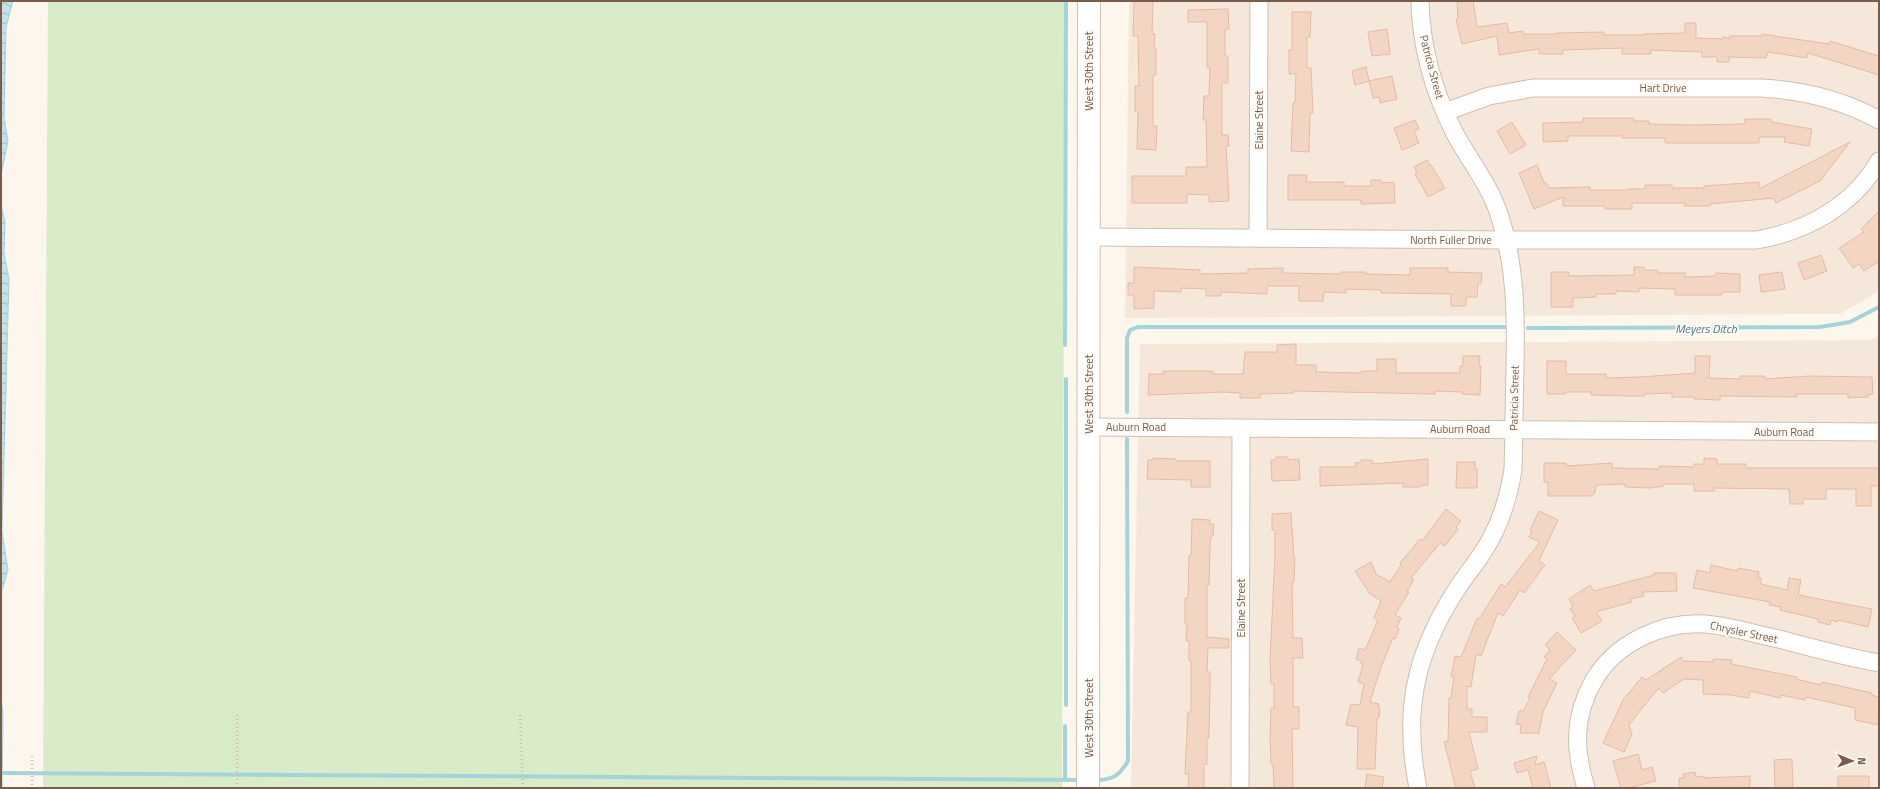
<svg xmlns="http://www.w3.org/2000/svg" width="1880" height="789" viewBox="0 0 1880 789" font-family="'Titillium Web',sans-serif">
<defs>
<pattern id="water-waves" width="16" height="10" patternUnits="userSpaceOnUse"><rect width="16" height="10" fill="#bfe3e8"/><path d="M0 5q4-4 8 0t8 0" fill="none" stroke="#a0bbbe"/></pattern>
</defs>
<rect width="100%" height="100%" fill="#fdf6ec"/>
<path fill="#f5e8da" d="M 1129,1 L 1879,1 L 1879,291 L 1840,314 L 1125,318 Z
M 1879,335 L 1879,788 L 1131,788 L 1140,344 L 1871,340 Z"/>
<path fill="#d8ecc9" d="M 48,1 L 1065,1 L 1062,788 L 43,788 Z"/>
<path fill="url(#water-waves)" stroke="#a5d3da" d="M 1,1 L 13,1 L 6,27 L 4,118 L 8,141 L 1,175 Z
M 1,205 L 5,222 L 4,253 L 9,279 L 2,531 L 8,570 L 1,594 Z
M 1,698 L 3,714 L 2,788 L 1,788 Z"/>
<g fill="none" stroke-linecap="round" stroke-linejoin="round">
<path stroke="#a5d3da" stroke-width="4" d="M 1528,328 L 1820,327 L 1850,322 L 1879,307
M 1065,345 L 1066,1
M 1066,379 L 1066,705
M 1127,412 L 1127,338 L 1130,330 L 1138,327 L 1506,327
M 1,773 L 1082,780
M 1065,780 L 1065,726
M 1095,780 C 1113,780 1119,776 1128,761 L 1127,439"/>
</g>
<path fill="#f3d5c3" stroke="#e6bba3" d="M 1134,1 L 1153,1 L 1152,34 L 1155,34 L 1154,48 L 1156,48 L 1156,75 L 1153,75 L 1153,126 L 1157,126 L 1156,150 L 1137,149 L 1138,112 L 1135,112 L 1135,86 L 1139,86 L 1138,36 L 1133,36 Z
M 1457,1 L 1473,1 L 1477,27 L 1507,23 L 1509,33 L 1523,31 L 1523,34 L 1557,34 L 1557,33 L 1604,32 L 1604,35 L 1643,35 L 1643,34 L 1685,33 L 1685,23 L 1696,23 L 1696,38 L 1723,39 L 1723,37 L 1729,38 L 1730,36 L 1762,36 L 1762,34 L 1829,44 L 1830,41 L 1879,56 L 1879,75 L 1808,53 L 1807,58 L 1768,52 L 1766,58 L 1729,57 L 1729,62 L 1717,62 L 1717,57 L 1702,57 L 1702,52 L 1651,50 L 1651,54 L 1622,54 L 1622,48 L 1563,50 L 1563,54 L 1539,54 L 1539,49 L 1499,55 L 1497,36 L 1462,44 L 1456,19 L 1458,19 Z
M 1228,9 L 1229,29 L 1225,29 L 1225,56 L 1228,56 L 1228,83 L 1222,83 L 1222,135 L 1228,135 L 1229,146 L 1226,146 L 1229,201 L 1209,202 L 1209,195 L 1187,194 L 1187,203 L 1132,203 L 1132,176 L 1186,176 L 1186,167 L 1207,167 L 1206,120 L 1203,120 L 1204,96 L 1209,96 L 1210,68 L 1207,67 L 1207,22 L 1188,22 L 1188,10 Z
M 1292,12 L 1311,12 L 1310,37 L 1307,37 L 1307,68 L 1311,68 L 1313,113 L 1310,113 L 1309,152 L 1291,151 L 1293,103 L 1295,103 L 1296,74 L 1289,74 L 1289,50 L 1292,50 Z
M 1387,29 L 1390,54 L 1372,56 L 1368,32 Z
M 1366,67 L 1369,81 L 1355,85 L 1352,71 Z
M 1392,76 L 1397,99 L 1380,103 L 1379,97 L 1373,98 L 1369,81 Z
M 1583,118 L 1634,118 L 1634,121 L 1649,121 L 1649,124 L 1690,125 L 1745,124 L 1745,119 L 1771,119 L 1771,122 L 1812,129 L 1809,146 L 1784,142 L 1785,137 L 1759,137 L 1759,143 L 1665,143 L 1665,138 L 1622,138 L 1622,136 L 1568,136 L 1568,141 L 1543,142 L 1543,123 L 1583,122 Z
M 1415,120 L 1419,129 L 1414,131 L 1419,143 L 1402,150 L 1394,128 Z
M 1512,122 L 1526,145 L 1510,154 L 1497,131 Z
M 1850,142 L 1820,181 L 1776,203 L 1774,198 L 1710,204 L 1710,206 L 1685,206 L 1685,203 L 1632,203 L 1632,209 L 1605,209 L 1605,206 L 1563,206 L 1563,197 L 1534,209 L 1519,173 L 1537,165 L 1544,183 L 1546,182 L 1549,188 L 1590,187 L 1590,190 L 1628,190 L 1628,189 L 1645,189 L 1645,185 L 1672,185 L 1672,188 L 1704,188 L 1704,186 L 1759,182 L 1759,189 Z
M 1427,160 L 1430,165 L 1431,165 L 1445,188 L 1428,197 L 1415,174 L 1417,173 L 1414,167 Z
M 1288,175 L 1307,175 L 1306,182 L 1344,182 L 1344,186 L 1371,186 L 1371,180 L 1381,180 L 1381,183 L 1394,182 L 1395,203 L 1361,204 L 1361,200 L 1288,200 Z
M 1879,211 L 1879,261 L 1864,271 L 1859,264 L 1853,268 L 1839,248 L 1864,232 L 1861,229 Z
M 1821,255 L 1827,271 L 1804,280 L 1798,263 Z
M 1134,267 L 1200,270 L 1200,274 L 1248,273 L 1248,269 L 1283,268 L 1283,273 L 1340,274 L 1341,272 L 1366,272 L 1366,274 L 1410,275 L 1410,268 L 1448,268 L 1448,272 L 1482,273 L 1481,283 L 1478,283 L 1477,297 L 1466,297 L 1466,306 L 1451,306 L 1451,294 L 1381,293 L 1381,290 L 1346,289 L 1346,293 L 1324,292 L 1323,301 L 1299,301 L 1299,286 L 1267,286 L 1267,294 L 1221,292 L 1221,296 L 1206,296 L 1206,289 L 1181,288 L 1181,292 L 1154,291 L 1154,308 L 1134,309 L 1134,295 L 1128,295 L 1128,283 L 1134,283 Z
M 1634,267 L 1644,267 L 1644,270 L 1658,270 L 1658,273 L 1685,273 L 1685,277 L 1716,276 L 1716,273 L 1740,274 L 1740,292 L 1722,292 L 1722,295 L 1675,295 L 1675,289 L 1639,288 L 1639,292 L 1616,291 L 1616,294 L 1596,294 L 1596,297 L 1573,298 L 1573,307 L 1551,307 L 1551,272 L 1569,272 L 1569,276 L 1634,275 Z
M 1782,272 L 1785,289 L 1761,292 L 1759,275 Z
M 1296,344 L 1296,365 L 1316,365 L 1316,372 L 1361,373 L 1361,371 L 1377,371 L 1377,359 L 1396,359 L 1396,373 L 1460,373 L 1460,366 L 1463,366 L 1463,356 L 1480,356 L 1479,366 L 1481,366 L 1480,395 L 1462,394 L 1462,392 L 1435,391 L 1435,394 L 1294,391 L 1294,393 L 1260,394 L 1260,398 L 1240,398 L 1240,393 L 1224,392 L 1148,395 L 1149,374 L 1163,374 L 1163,371 L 1213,371 L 1213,374 L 1243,374 L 1245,352 L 1277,352 L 1277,345 Z
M 1695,356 L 1710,356 L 1709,378 L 1740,379 L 1740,376 L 1765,376 L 1765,379 L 1810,376 L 1872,377 L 1873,394 L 1867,395 L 1868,397 L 1848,398 L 1848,394 L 1797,394 L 1797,397 L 1720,396 L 1720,400 L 1694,399 L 1694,397 L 1672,397 L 1672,393 L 1645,394 L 1645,396 L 1630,396 L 1591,395 L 1591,392 L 1566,392 L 1566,394 L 1547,394 L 1547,361 L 1566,361 L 1566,374 L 1606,374 L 1606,378 L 1639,377 L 1695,373 Z
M 1276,457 L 1288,457 L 1288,460 L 1299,459 L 1300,480 L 1272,481 L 1271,460 L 1276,460 Z
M 1153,458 L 1176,459 L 1176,461 L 1210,461 L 1210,487 L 1191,487 L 1191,480 L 1147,479 L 1148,460 L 1153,460 Z
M 1704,458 L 1717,459 L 1717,464 L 1746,464 L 1746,468 L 1879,468 L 1879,486 L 1871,486 L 1871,506 L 1856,506 L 1856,489 L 1826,489 L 1826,499 L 1803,499 L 1803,504 L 1790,504 L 1789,489 L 1714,488 L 1714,491 L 1694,491 L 1694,484 L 1664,484 L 1664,486 L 1650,488 L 1625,487 L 1625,484 L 1596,485 L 1595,493 L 1591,496 L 1548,496 L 1548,482 L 1544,482 L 1544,463 L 1566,463 L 1566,466 L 1612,463 L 1612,468 L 1659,469 L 1659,466 L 1694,467 L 1694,464 L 1704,464 Z
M 1428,459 L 1428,485 L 1420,486 L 1420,487 L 1403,487 L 1403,483 L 1320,486 L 1320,467 L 1356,467 L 1355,463 L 1361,462 L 1361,460 L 1372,460 L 1372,464 Z
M 1457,462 L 1475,462 L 1475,469 L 1477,469 L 1477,488 L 1456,488 Z
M 1446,509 L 1461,521 L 1456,527 L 1458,529 L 1445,546 L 1440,543 L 1411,578 L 1414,580 L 1407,591 L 1409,592 L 1395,615 L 1401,618 L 1397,627 L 1399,629 L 1395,639 L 1393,638 L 1381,667 L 1370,702 L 1379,704 L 1378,708 L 1380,708 L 1379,718 L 1377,718 L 1375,769 L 1357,769 L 1358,727 L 1346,725 L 1351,704 L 1360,705 L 1364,684 L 1358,682 L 1363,665 L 1361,664 L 1362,661 L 1356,659 L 1359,648 L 1365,650 L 1378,620 L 1374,618 L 1381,601 L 1370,594 L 1355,571 L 1371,562 L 1376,574 L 1390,582 L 1401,565 L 1400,563 L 1420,539 L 1422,541 Z
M 1539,511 L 1558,520 L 1539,561 L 1545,565 L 1524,593 L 1520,590 L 1503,616 L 1498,613 L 1481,656 L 1476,654 L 1471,687 L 1467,686 L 1467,709 L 1472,709 L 1472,717 L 1487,717 L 1487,732 L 1469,732 L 1478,769 L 1470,771 L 1475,788 L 1456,788 L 1444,742 L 1448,741 L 1449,698 L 1451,698 L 1454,677 L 1451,677 L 1455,656 L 1461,657 L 1477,618 L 1479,619 L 1501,584 L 1505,587 L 1540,542 L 1529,537 L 1532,531 L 1530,530 Z
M 1291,513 L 1294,558 L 1295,558 L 1294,582 L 1292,582 L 1293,638 L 1302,638 L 1303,658 L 1293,658 L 1293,707 L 1299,707 L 1299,729 L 1292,729 L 1293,788 L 1274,788 L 1273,764 L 1271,764 L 1270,738 L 1271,708 L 1274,708 L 1274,684 L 1271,684 L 1270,659 L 1275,557 L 1275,530 L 1272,530 L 1272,514 Z
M 1192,519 L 1210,520 L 1210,524 L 1214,524 L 1213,536 L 1211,536 L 1210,548 L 1209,585 L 1207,585 L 1207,637 L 1229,639 L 1229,648 L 1208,648 L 1207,672 L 1210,672 L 1210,687 L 1209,738 L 1207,738 L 1207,764 L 1204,764 L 1204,788 L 1188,788 L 1189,774 L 1185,774 L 1188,712 L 1191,712 L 1191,661 L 1189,661 L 1189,641 L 1186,641 L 1187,624 L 1185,624 L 1185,598 L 1188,598 L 1189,555 L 1191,555 Z
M 1711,565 L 1737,571 L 1738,568 L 1759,572 L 1758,578 L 1761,578 L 1761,584 L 1787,590 L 1789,578 L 1801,580 L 1798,595 L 1872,609 L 1868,627 L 1838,620 L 1837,622 L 1831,620 L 1830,625 L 1818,622 L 1818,619 L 1780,610 L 1781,607 L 1769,605 L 1770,602 L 1693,588 L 1697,570 L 1710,573 Z
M 1654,573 L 1676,573 L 1677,591 L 1643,592 L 1644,596 L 1631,599 L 1632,602 L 1596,612 L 1602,621 L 1581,633 L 1572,618 L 1575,616 L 1570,609 L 1573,606 L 1569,599 L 1590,585 L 1594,591 L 1654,575 Z
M 1557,632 L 1576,650 L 1549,679 L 1557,683 L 1543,712 L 1539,733 L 1520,733 L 1521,725 L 1516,724 L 1519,711 L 1523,711 L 1530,698 L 1528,697 L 1547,659 L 1544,657 L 1550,650 L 1545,645 Z
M 1681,657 L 1683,661 L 1713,662 L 1713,659 L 1732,660 L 1731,664 L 1797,677 L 1796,679 L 1821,685 L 1822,682 L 1872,693 L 1872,695 L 1879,697 L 1878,725 L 1855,720 L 1855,708 L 1806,697 L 1805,700 L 1781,695 L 1780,698 L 1750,691 L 1749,698 L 1731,695 L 1703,694 L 1703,680 L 1684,679 L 1663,693 L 1659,688 L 1643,707 L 1629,725 L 1632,734 L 1624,752 L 1603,743 L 1623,700 L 1642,677 L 1646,680 Z
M 1638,754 L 1642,770 L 1652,767 L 1656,781 L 1628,788 L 1621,788 L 1613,761 Z
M 1537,756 L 1535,765 L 1544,762 L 1551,788 L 1533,788 L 1528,770 L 1517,773 L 1514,763 Z
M 1792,759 L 1793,788 L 1775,788 L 1774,760 Z
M 1695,772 L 1696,777 L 1704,776 L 1705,778 L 1750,776 L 1750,788 L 1679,788 L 1679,778 L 1684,778 L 1683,774 Z
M 1367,774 L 1384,777 L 1382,788 L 1365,788 Z
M 1838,776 L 1869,776 L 1869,788 L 1838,788 Z"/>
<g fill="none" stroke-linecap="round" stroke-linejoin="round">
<g stroke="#d1beb0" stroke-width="19">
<path id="street" d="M 1445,112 L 1489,96 L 1533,88 L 1760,88 C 1803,90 1841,99 1879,120
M 1089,237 L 1506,240 L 1757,240 C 1807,231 1853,206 1879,161
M 1258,238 L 1259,1
M 1089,427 L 1879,432
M 1240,788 L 1241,428
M 1418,788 C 1403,713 1414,656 1455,592 C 1463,579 1473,567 1481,555 C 1499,529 1508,501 1513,470 C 1514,436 1514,402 1515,367 C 1516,314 1516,266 1499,214 C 1489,184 1469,160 1454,132 C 1434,92 1421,46 1420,1
M 1586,788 C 1574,749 1573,717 1594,680 C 1616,643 1662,621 1705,624 C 1730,626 1755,634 1779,639 C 1812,648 1845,657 1879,663"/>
</g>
<g stroke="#d6c0b0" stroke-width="24">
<path id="secondary" d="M 1088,788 L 1089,1"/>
</g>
<path stroke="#d9b8a5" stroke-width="2.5" stroke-dasharray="1 3" stroke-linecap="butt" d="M 520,715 L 523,788
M 32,756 L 32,788
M 237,788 L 237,713"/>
<use href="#street" stroke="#fff" stroke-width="17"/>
<use href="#secondary" stroke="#fff" stroke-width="22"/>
</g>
<g text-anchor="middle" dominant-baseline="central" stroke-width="4" stroke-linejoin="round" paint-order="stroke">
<g font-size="11" fill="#7a5c4d" stroke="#fffaf3">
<text transform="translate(1432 67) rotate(75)">Patricia Street</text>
<text transform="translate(1089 71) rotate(-90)">West 30th Street</text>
<text x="1663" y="88">Hart Drive</text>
<text transform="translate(1259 120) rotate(-90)">Elaine Street</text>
<text x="1451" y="240">North Fuller Drive</text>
<text transform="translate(1089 394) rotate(-90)">West 30th Street</text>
<text transform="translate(1514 398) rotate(-89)">Patricia Street</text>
<text x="1136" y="427">Auburn Road</text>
<text x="1460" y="429">Auburn Road</text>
<text x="1784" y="432">Auburn Road</text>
<text transform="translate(1241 608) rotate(-90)">Elaine Street</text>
<text transform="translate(1744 632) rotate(12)">Chrysler Street</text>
<text transform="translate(1089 718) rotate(-90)">West 30th Street</text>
</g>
<g font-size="12" font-style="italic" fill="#437c86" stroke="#fffaf3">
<text x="1706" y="328">Meyers Ditch</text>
</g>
</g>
<rect width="1880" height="789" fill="none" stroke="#7a5c4d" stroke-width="4"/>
<g transform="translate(1852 761) rotate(91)" stroke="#fffaf3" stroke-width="3" paint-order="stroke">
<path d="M0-3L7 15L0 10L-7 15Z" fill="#7a5c4d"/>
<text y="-6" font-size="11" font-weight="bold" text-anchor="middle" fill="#7a5c4d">N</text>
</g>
</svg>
